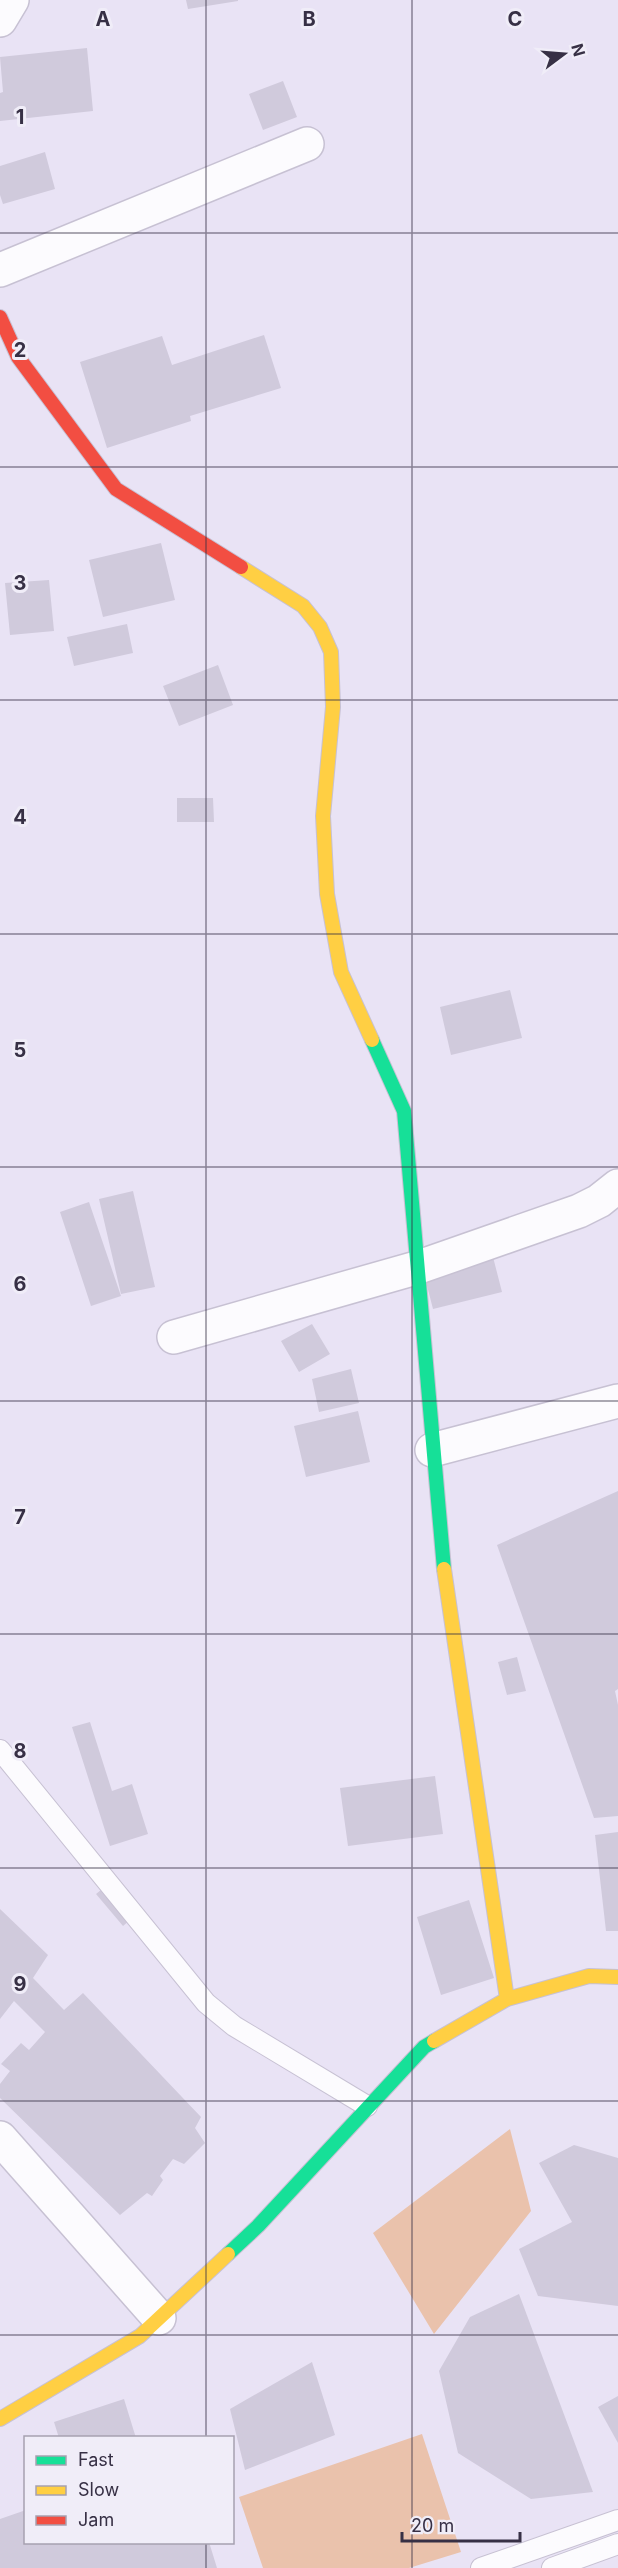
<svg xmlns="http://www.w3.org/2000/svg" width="618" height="2568" viewBox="0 0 618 2568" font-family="Inter,sans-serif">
<rect width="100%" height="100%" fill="#e9e3f5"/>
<path fill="#eac2ac" d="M 510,2129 L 531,2211 L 434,2334 L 373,2233 Z
M 422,2434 L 461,2552 L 409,2568 L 263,2568 L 239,2497 Z"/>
<path fill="#d0cadc" d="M 186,0 L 238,0 L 238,1 L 188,9 Z
M 87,48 L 93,111 L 0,121 L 0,93 L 3,92 L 0,57 Z
M 283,81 L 297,117 L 263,130 L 249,94 Z
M 45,152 L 55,189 L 3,204 L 0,195 L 0,166 Z
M 264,335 L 281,388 L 190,416 L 191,421 L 107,448 L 80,362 L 162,336 L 172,365 Z
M 161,543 L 175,600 L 103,617 L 89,560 Z
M 49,580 L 54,631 L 10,635 L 5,583 Z
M 127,624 L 133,653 L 74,666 L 67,637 Z
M 218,665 L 233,705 L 179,726 L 163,686 Z
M 177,798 L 213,798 L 214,822 L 177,822 Z
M 510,990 L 522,1038 L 451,1055 L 440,1007 Z
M 133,1191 L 155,1287 L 121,1294 L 99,1199 Z
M 89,1202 L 121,1296 L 91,1306 L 60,1212 Z
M 493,1257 L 502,1292 L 433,1309 L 424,1274 Z
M 312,1324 L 330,1354 L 299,1372 L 281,1341 Z
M 351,1369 L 359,1403 L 319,1412 L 312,1379 Z
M 358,1411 L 370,1462 L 306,1477 L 294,1426 Z
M 618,1491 L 618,1689 L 615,1691 L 618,1705 L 618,1816 L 594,1818 L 497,1545 Z
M 517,1657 L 526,1691 L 507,1695 L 498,1662 Z
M 90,1722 L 112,1791 L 132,1784 L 148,1834 L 110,1846 L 72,1727 Z
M 435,1776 L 443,1834 L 348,1846 L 340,1788 Z
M 618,1832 L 618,1931 L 606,1931 L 595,1835 Z
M 117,1877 L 143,1909 L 123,1926 L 96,1894 Z
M 469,1900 L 494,1978 L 441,1995 L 417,1917 Z
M 0,1909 L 48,1955 L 33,1978 L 64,2010 L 83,1993 L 201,2117 L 195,2128 L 205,2143 L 184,2164 L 173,2159 L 160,2176 L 163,2180 L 152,2196 L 147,2193 L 120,2215 L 0,2098 L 0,2084 L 10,2071 L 1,2064 L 21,2043 L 29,2050 L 45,2032 L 14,2001 L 0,2019 Z
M 574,2145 L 618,2158 L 618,2306 L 538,2296 L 519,2249 L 572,2222 L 539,2163 Z
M 519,2294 L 593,2492 L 531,2499 L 458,2453 L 439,2371 L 470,2317 Z
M 312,2362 L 335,2435 L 245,2470 L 230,2409 Z
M 618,2396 L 618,2443 L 598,2407 Z
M 124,2399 L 136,2438 L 59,2438 L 54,2422 Z
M 26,2510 L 26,2542 L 209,2542 L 217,2568 L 0,2568 L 0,2519 Z"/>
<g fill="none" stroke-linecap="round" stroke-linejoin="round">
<g stroke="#c7c1d3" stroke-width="22">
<path id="lane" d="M 0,1750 L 206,2003 L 234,2026 L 367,2106
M 481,2568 L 618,2520
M 552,2568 L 618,2544"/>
</g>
<g stroke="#c7c1d3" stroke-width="36">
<path id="street" d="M 0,20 L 12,0
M 0,270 L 307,144
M 174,1337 L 416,1268 L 579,1211 L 599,1201 L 618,1186
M 432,1450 L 618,1401
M 0,2138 L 159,2318"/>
</g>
<g stroke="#c7c1d3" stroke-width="16">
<path id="fast" d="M 372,1040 L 404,1111 L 444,1569
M 228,2254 L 258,2226 L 424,2047 L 434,2041"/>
</g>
<g stroke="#c7c1d3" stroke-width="16">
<path id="slow" d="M 241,567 L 303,606 L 320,627 L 331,652 L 333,707 L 323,816 L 327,894 L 341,972 L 372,1040
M 444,1569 L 507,1999
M 434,2041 L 507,1999 L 589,1976 L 618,1977
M 0,2419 L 140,2336 L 228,2254"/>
</g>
<g stroke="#c7c1d3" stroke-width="16">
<path id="jam" d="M 0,317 L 18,357 L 116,489 L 241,567"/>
</g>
<use href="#lane" stroke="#fcfbfe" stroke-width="20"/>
<use href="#street" stroke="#fcfbfe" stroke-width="33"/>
<use href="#fast" stroke="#16e098" stroke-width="14"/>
<use href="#slow" stroke="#ffcf43" stroke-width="14"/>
<use href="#jam" stroke="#f24e42" stroke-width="14"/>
</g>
<path fill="none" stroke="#373045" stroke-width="1.5" stroke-opacity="0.55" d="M 206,0 L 206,2438M 412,0 L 412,2568M 0,233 L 618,233M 0,467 L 618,467M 0,700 L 618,700M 0,934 L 618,934M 0,1167 L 618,1167M 0,1401 L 618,1401M 0,1634 L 618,1634M 0,1868 L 618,1868M 0,2101 L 618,2101M 0,2335 L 618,2335M 206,2542 L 206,2568"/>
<g font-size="20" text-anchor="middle" font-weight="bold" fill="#373045" stroke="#f0edf8" stroke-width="6" stroke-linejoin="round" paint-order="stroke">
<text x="103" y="26">A</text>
<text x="309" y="26">B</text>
<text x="515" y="26">C</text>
<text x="20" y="124">1</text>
<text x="20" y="357">2</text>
<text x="20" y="590">3</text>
<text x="20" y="824">4</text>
<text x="20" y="1057">5</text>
<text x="20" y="1291">6</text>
<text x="20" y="1524">7</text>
<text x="20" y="1758">8</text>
<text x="20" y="1991">9</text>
</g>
<rect x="24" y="2436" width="210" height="108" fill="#f0edf8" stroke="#a6a1b0" stroke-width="1.5"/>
<rect x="36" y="2456" width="30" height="9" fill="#16e098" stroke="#a6a1b0" stroke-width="1.5"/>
<text x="78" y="2466" font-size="18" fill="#373045">Fast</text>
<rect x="36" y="2486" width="30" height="9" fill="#ffcf43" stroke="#a6a1b0" stroke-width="1.5"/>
<text x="78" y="2496" font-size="18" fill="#373045">Slow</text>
<rect x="36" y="2516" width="30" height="9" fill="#f24e42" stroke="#a6a1b0" stroke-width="1.5"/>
<text x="78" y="2526" font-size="18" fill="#373045">Jam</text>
<g transform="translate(564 54) rotate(74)" stroke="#f0edf8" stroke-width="4.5" paint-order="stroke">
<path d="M0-4.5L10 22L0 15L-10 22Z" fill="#373045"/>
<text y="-9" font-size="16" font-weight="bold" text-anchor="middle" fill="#373045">N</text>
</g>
<path d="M402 2532v9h118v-9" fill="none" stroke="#373045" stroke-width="3"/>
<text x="411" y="2532" font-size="18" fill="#373045" stroke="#f0edf8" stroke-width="4.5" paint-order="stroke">20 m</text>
</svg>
